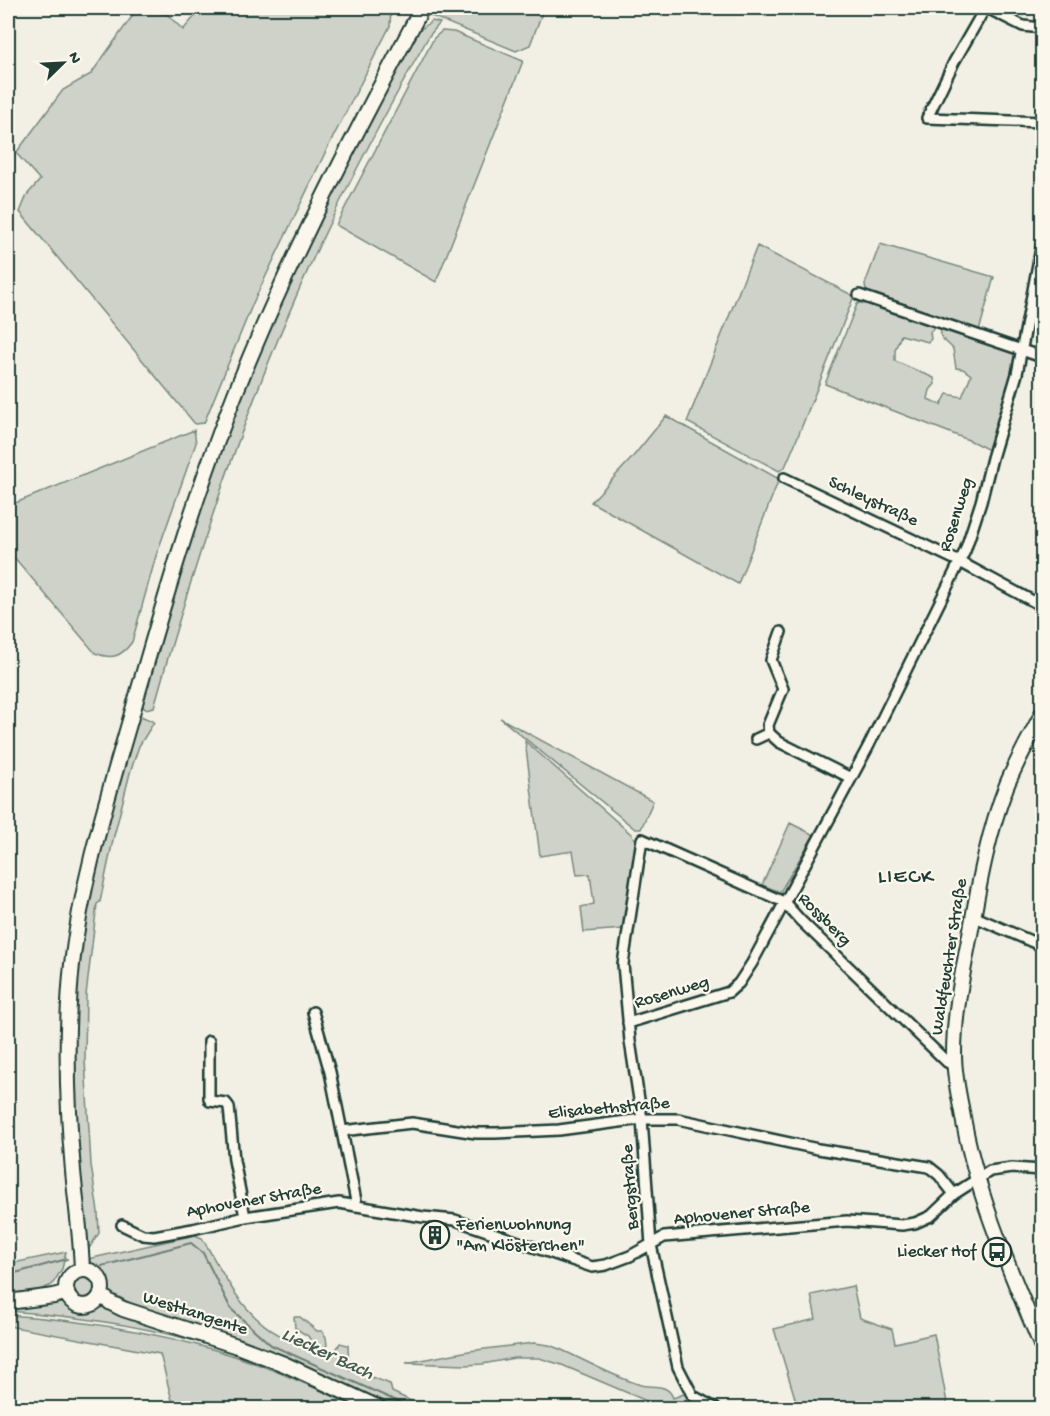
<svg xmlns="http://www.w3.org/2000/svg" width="1050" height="1416" viewBox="0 0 1050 1416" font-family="'Gochi Hand',sans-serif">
<rect width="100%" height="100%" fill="#f2f0e5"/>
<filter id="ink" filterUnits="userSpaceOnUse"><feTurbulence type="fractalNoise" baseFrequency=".0167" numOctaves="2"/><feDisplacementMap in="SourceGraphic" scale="12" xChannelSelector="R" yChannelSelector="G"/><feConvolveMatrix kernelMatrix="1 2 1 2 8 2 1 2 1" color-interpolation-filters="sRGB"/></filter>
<g filter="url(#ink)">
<path fill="#cfd2c8" stroke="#77887e" stroke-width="1.5" d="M 138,8 L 168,15 L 183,30 L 202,8 L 391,8 L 390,26 L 324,155 L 253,303 L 204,423 L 195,424 L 20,212 L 27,195 L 40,180 L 16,153 L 63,90 L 91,74 Z
M 436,8 L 544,8 L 530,45 L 516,51 L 431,16 Z
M 432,21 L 440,23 L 429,36 C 392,101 357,166 325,233 C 253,384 199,545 154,707 L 145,709 L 142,705 L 142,698 C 167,619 189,538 218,460 C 240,399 265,338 291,279 C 329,195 374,114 417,32 Z
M 442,31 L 454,32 L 523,61 L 436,282 L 336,225 L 434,38 Z
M 880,244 L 994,277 L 979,331 L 869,295 L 866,291 L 865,284 Z
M 757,246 L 854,296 L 794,446 L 785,467 L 779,471 L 687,422 Z
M 1040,291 L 1042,292 L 1042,327 L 1033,323 Z
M 862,302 L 931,324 L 935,327 L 930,332 L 931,339 L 928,342 L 901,335 L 895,350 L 895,361 L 934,378 L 935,384 L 930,390 L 928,399 L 941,405 L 947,394 L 962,397 L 971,375 L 963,369 L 956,368 L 953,349 C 947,341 937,339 942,328 L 1016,353 L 1010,389 L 991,451 L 971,441 L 825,384 L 857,304 Z
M 666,416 L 779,479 L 738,584 L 591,502 L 631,459 Z
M 194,430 L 196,443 L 156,556 L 132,642 C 121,657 112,660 95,653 L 8,550 L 8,506 Z
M 141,716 L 154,722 L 139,746 L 130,773 L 113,840 L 100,902 L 97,904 L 86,995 L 85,1060 L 91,1165 L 98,1212 L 99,1233 L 88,1250 C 75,1139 66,1027 86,915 C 98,848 118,783 138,717 Z
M 500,718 L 653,801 L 641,829 L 635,829 Z
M 525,741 L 631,834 L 636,841 L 624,929 L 584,932 L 581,907 L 594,904 L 590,874 L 577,875 L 573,851 L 540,856 Z
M 790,823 L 814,835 L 780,892 L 762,885 Z
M 195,1235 L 202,1238 C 225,1276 240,1313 281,1336 C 290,1341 296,1345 307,1344 L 310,1339 L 308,1336 L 295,1328 L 294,1317 L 300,1317 L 317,1331 L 322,1331 L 326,1337 L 327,1345 L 323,1349 L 323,1353 L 333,1355 L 340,1343 L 348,1345 L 349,1369 C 363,1375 376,1378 390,1384 L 392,1392 L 426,1408 L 395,1408 L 298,1364 L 143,1310 L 106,1290 L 103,1279 L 88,1259 Z
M 66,1252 L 62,1269 L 52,1285 L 32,1293 L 8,1296 L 8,1264 Z
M72 1289a12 12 0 1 1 24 0a12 12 0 1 1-24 0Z
M 853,1286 L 860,1318 L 892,1329 L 895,1343 L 934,1334 L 948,1408 L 798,1408 L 774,1329 L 816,1319 L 811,1295 Z
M 62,1303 L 84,1311 L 101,1306 L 145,1324 L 253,1357 L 343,1398 C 302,1380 262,1361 219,1348 C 153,1327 76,1316 8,1311 L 8,1308 Z
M 8,1315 C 77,1320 147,1330 215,1350 C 264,1364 312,1387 359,1408 L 174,1408 L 160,1354 L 8,1326 Z
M 534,1343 L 549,1345 L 562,1350 C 588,1362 614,1377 641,1385 C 653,1388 668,1383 673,1398 L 684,1394 L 688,1399 L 702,1408 L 663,1408 L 562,1365 L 539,1358 L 514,1358 L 483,1364 L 466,1365 L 406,1363 L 469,1351 Z"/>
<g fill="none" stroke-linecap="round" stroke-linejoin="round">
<path stroke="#6e7f75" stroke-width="2" d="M 102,1266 L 191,1243 L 203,1253 L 231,1309 L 271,1345 L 412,1408
M 8,1275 L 67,1259"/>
<g stroke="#1f3d34" stroke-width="14">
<path id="street" d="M 985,8 L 954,62 L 927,118 L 1042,122
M 987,8 L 1023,26 L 1042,28
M 859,295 L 1042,357
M 784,478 L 960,562 L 1042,606
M 781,632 L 771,660 L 783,689 L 768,725 L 769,733 L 779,742 L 851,778
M 756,739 L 769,733
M 973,916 L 1042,946
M 313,1012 L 330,1072 L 356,1201 L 355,1206
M 628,1023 L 729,992 L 739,983 L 752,963 L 868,747 L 965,551 L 981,502 L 992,458 L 1017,374 L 1042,243
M 209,1041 L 209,1098 L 210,1101 L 226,1103 L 229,1107 L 234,1160 L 245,1217
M 342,1131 L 412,1123 L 476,1133 L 495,1133 L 559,1130 L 642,1119 L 678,1119 L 818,1149 L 929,1167 L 939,1175 L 954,1194
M 122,1225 L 143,1235 L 154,1236 L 193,1229 L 245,1217 L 339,1203 L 423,1217 L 455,1220 L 592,1267 L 606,1265 L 630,1256 L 664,1237 L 847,1221 L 902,1225 L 915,1223 L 931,1216 L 954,1194 L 990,1171 L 1012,1168 L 1042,1170
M 715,1408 L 693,1396 L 678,1367 L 651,1245 L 642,1119 L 630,1041 L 623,964 L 642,839 L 784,902 L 800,920 L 947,1062 L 955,1066"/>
</g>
<g stroke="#1f3d34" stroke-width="18">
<path id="secondary" d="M 1042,714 C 1030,738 1016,762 1006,787 C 989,831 980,878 972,924 C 964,967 954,1010 954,1054 C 954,1073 958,1093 962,1112 C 976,1195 1010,1270 1042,1347
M 82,1270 C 81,1237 76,1204 73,1171 C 67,1102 65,1032 72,964 C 82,877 109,794 133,710 C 167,590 202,470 251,355 C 301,236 361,122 422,8
M66 1288a18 18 0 1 1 36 0a18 18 0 1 1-36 0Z
M 101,1295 L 111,1303 L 123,1309 L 237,1346 L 284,1364 L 379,1408
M 8,1302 L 54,1296 L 67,1292"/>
</g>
<use href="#street" stroke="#fbf7ec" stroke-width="9"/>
<use href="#secondary" stroke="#fbf7ec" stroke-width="14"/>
</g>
</g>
<defs>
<g id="building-ring" transform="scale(1.5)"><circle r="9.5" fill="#fbf7ec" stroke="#1f3d34" stroke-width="1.5"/><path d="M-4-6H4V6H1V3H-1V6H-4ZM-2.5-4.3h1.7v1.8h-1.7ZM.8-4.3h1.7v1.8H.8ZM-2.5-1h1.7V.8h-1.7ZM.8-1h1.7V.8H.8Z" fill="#1f3d34"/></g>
<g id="bus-ring" transform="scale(1.5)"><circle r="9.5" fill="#fbf7ec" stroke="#1f3d34" stroke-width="1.5"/><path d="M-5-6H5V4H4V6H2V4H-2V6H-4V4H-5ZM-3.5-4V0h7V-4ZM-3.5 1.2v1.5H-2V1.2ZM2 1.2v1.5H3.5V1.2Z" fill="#1f3d34"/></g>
</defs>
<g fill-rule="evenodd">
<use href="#building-ring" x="435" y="1235"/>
<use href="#bus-ring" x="997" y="1252"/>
</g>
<g text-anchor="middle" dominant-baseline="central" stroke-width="4.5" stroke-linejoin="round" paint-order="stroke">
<g font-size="18" fill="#1f3d34" stroke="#fbf7ec">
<text transform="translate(873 502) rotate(25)">Schleystraße</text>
<text transform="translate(957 515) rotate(-72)">Rosenweg</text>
<text transform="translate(824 920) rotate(45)">Rossberg</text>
<text transform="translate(950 957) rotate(-81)">Waldfeuchter Straße</text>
<text transform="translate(672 993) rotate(-17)">Rosenweg</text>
<text transform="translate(609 1109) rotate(-5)">Elisabethstraße</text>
<text transform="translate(631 1187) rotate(-94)">Bergstraße</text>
<text transform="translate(254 1201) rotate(-10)">Aphovener Straße</text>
<text transform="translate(742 1214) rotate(-5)">Aphovener Straße</text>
<text transform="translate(195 1314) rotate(18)">Westtangente</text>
</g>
<g font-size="18" fill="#1f3d34" stroke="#fbf7ec" text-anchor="start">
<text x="456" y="1225">Ferienwohnung<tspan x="456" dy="21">"Am Klösterchen"</tspan></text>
<text x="976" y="1252" text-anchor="end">Liecker Hof</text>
</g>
<g font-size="20" font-style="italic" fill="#465e55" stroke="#fbf7ec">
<text transform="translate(327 1355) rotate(25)">Liecker Bach</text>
</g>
<g font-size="21" letter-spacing="1.5" fill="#1f3d34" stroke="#fbf7ec">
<text x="906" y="878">LIECK</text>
</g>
</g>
<rect width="1050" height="1416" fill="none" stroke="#fbf7ec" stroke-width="30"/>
<rect x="15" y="15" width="1020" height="1386" fill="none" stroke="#1f3d34" stroke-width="2" filter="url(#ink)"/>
<g transform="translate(63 63) rotate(66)" stroke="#fbf7ec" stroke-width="4.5" paint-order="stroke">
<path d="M0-4.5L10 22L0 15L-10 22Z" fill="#1f3d34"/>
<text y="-9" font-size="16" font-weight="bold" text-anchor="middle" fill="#1f3d34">N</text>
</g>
</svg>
